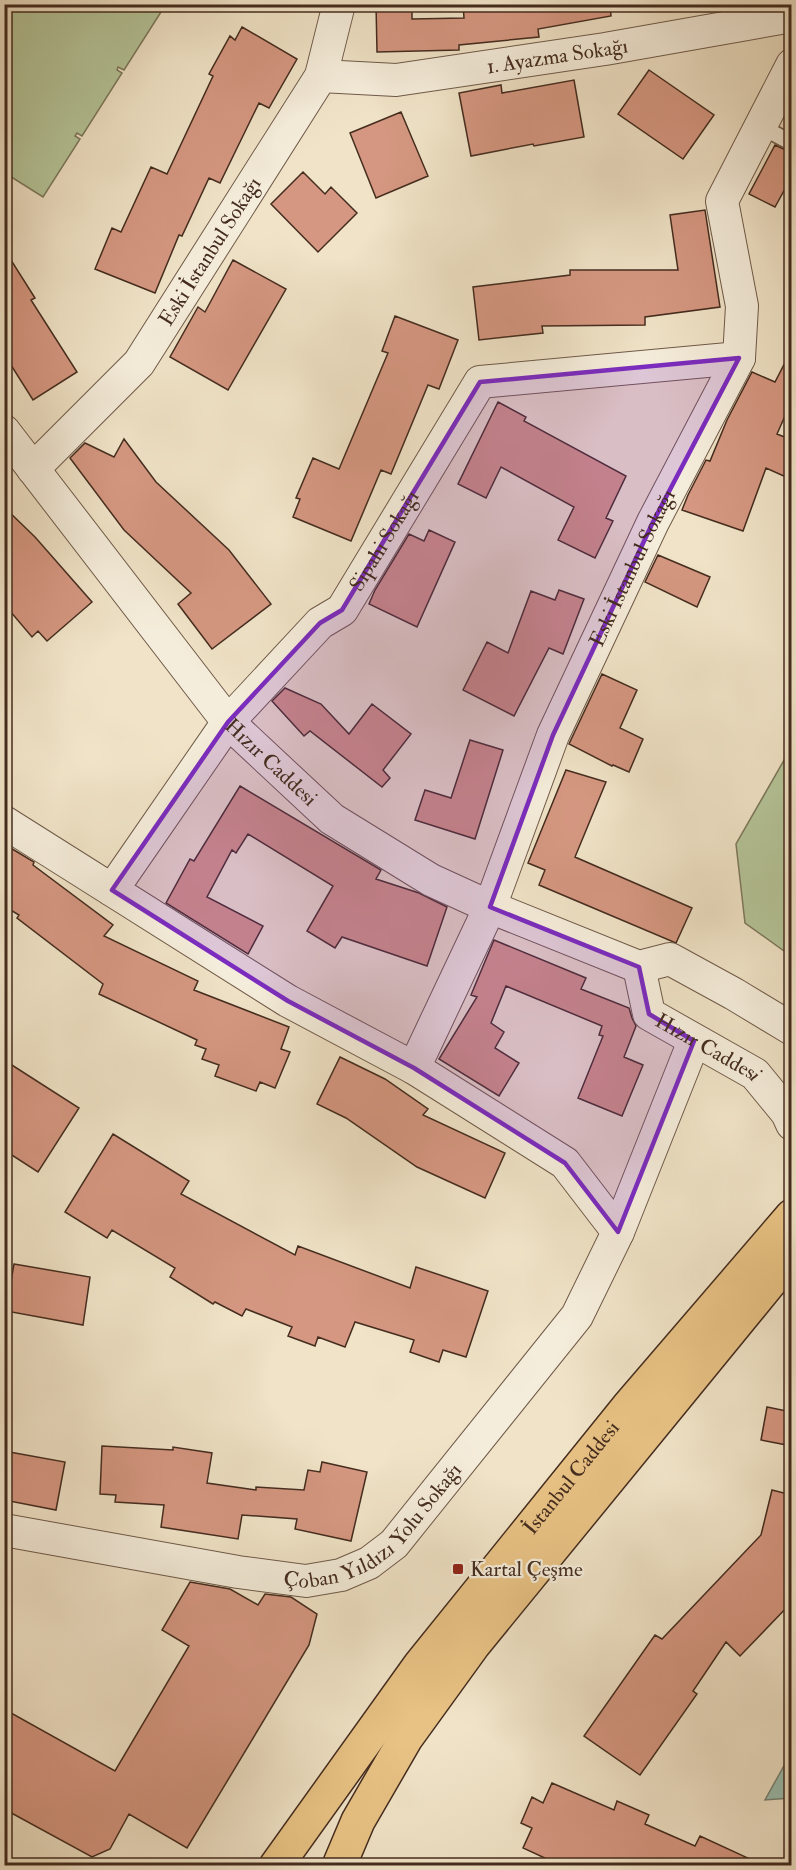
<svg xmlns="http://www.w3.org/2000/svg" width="796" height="1870" viewBox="0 0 796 1870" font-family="'IM FELL Double Pica',serif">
<rect width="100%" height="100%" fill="#f0e3c7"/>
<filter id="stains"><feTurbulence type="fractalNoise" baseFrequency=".00333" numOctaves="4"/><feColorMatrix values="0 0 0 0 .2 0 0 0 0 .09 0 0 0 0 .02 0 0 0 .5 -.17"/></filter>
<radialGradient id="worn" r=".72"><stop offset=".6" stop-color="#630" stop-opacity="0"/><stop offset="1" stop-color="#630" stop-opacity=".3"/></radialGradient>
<path fill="#b5c599" stroke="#7c785c" stroke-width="1.5" d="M 4,5 L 158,5 L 155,9 L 161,12 L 124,70 L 118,67 L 117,70 L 122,73 L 82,136 L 77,133 L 75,136 L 80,139 L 43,197 L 5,173 Z
M 791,748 L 792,956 L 791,956 L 745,923 L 736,844 Z"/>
<path fill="#9bbfb0" stroke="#788476" stroke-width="1.5" d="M 791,1753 L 791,1798 L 765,1800 Z"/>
<path fill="#d59781" stroke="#442c1f" stroke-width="1.5" d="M 376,4 L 412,4 L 412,19 L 464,18 L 463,4 L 610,4 L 611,16 L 538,29 L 539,37 L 459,45 L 459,50 L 377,52 Z
M 242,27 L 297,59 L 269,108 L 259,103 L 220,183 L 209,178 L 182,236 L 179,235 L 155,293 L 95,269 L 112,228 L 121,232 L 151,167 L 167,174 L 213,76 L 209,74 L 230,36 L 235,40 Z
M 649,70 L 714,115 L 683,159 L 618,114 Z
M 574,80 L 584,137 L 534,146 L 533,144 L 471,156 L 459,93 L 501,85 L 502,93 Z
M 401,112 L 428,176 L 376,198 L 350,133 Z
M 775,145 L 792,153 L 792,176 L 775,207 L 749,194 Z
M 303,172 L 325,194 L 331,187 L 357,213 L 318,252 L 271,204 Z
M 705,210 L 720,307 L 645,317 L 645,325 L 542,326 L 543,333 L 479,340 L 473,287 L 570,275 L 570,270 L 678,270 L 670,215 Z
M 4,249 L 35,298 L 31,300 L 77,372 L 33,400 L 4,354 Z
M 233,260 L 286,289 L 228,390 L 170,357 L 198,307 L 205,312 Z
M 395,316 L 458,340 L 439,389 L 428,385 L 391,474 L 381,470 L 351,541 L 293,517 L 300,499 L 296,498 L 313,458 L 339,469 L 388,353 L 382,351 Z
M 792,349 L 792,400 L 777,434 L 792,440 L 792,464 L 786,477 L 766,468 L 743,531 L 682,510 L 688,495 L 706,460 L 710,461 L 727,420 L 752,372 L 775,382 Z
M 498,402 L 526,417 L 524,421 L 626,476 L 606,518 L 613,521 L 595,558 L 558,540 L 574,507 L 501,467 L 486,498 L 458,484 Z
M 124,439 L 156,482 L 229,550 L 271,604 L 212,649 L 178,604 L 191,593 L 124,530 L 70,458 L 85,443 L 114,457 Z
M 4,507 L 35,537 L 92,602 L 47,641 L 38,631 L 32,637 L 4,604 Z
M 429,530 L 455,542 L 417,627 L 369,604 L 375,590 L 409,534 L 424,541 Z
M 658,555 L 710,577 L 697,607 L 645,582 Z
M 559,590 L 584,599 L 563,654 L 549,648 L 514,716 L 463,690 L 487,642 L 508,653 L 531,591 L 555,600 Z
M 602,674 L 637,690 L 620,728 L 643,739 L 629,772 L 613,765 L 612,766 L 569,744 Z
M 285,688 L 321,704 L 349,734 L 372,704 L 411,734 L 383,770 L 390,778 L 382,787 L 310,731 L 304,736 L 272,701 Z
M 470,740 L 503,750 L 475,839 L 415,820 L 425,790 L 451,798 Z
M 566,770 L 606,782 L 575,857 L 692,908 L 676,943 L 539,885 L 545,870 L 528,863 Z
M 240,786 L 381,870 L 376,879 L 419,893 L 447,907 L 427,966 L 342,937 L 335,948 L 307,931 L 333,886 L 248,834 L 236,853 L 232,850 L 207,897 L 263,926 L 248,954 L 166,903 L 190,859 L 194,861 Z
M 4,844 L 34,862 L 33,865 L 113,925 L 104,936 L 198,981 L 194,990 L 289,1027 L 281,1049 L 290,1052 L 275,1088 L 260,1082 L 256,1091 L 215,1076 L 219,1065 L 202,1059 L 206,1049 L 195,1045 L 197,1040 L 99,994 L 103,984 L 17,918 L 19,915 L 4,906 Z
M 494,940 L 586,978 L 581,989 L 629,1008 L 632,1018 L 636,1026 L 624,1057 L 643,1065 L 622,1116 L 578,1098 L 603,1036 L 599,1035 L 602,1026 L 506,986 L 491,1023 L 504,1032 L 495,1048 L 519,1063 L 499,1096 L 439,1059 L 477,997 L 471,995 Z
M 340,1057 L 385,1079 L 428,1109 L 423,1115 L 505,1153 L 485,1198 L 417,1167 L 346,1118 L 317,1104 Z
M 4,1060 L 79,1108 L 38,1172 L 4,1150 Z
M 113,1134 L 189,1181 L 181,1194 L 295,1255 L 298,1246 L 410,1288 L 416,1267 L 488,1291 L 466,1357 L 443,1350 L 439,1362 L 410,1352 L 414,1340 L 355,1322 L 345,1347 L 318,1337 L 315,1346 L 288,1336 L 292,1327 L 246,1309 L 242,1316 L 215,1302 L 213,1304 L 170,1277 L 175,1268 L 112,1230 L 107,1238 L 65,1212 Z
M 14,1264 L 90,1277 L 83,1325 L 6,1311 Z
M 767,1407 L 792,1412 L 792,1446 L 761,1440 Z
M 102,1446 L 173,1450 L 173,1447 L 212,1453 L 207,1483 L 256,1490 L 256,1487 L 304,1490 L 308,1470 L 320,1472 L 322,1462 L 367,1472 L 351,1541 L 295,1529 L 297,1519 L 242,1515 L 238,1539 L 161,1527 L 164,1505 L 115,1502 L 116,1495 L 100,1494 Z
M 4,1451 L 65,1462 L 56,1510 L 4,1500 Z
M 772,1490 L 792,1495 L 792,1602 L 740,1656 L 726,1642 L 693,1691 L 697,1694 L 640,1775 L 584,1736 L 655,1635 L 662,1639 L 761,1535 Z
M 190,1582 L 230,1589 L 258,1605 L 265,1594 L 291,1597 L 317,1614 L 309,1645 L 187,1848 L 129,1814 L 110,1849 L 92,1857 L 4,1809 L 4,1709 L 115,1771 L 189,1646 L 162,1630 Z
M 552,1783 L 614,1810 L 617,1801 L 649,1815 L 645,1824 L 695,1846 L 700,1836 L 765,1866 L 562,1866 L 523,1848 L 532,1828 L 521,1823 L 532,1797 L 543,1803 Z"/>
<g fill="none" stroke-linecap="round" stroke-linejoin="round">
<g stroke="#6f5a49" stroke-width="18">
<path id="service" d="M 760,126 L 792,143"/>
</g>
<g stroke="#6f5a49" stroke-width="34">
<g id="minor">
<path id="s1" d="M 321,76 L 396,80 L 605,49 L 792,16"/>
<path id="s2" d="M 4,431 L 228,722 L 332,819 L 431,880 L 490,907 L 639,967 L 670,959 L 734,994 L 792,1029"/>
<path id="s3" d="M 33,469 L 139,363 L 321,76 L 339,4"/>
<path d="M 4,822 L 288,1001 L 414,1068 L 565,1163 L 618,1232"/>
<path id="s4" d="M 112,890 L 228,722 L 320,623 L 342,610 L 480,382 L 739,358"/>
<path id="s5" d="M 639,967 L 649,1014 L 755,1074 L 787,1113 L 792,1124"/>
<path id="s6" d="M 414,1068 L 490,907 L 553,735 L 653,522 L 739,358 L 742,306 L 722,201 L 792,65"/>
<path id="s7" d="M 4,1530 L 238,1572 L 306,1581 L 341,1575 L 369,1563 L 394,1544 L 577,1316 L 618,1232 L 694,1041"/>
</g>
</g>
<g stroke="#442c1f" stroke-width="36">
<g id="primary">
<path id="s8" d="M 276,1866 L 420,1665 L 628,1407 L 792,1216"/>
<path d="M 339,1866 L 358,1821 L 406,1738 L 474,1644 L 792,1255"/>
</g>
</g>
<use href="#service" stroke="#f5eddb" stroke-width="15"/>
<use href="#minor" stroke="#f5eddb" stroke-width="32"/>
<use href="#primary" stroke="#e8c284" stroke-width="33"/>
</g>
<path fill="#7b2cbf" fill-opacity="0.2" stroke="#7b2cbf" stroke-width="4.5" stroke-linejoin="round" d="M 739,358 L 653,522 L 553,735 L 490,907 L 639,967 L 649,1014 L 694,1041 L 618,1232 L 565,1163 L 414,1068 L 288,1001 L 112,890 L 228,722 L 320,623 L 342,610 L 480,382 Z"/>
<rect fill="#8f2418" stroke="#f5eddb" stroke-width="2" x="452" y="1563" width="12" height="12" rx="3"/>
<g text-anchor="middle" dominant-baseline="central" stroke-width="4.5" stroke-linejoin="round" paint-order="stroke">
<g font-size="21" fill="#442c1f" stroke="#f5eddb">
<text stroke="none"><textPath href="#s1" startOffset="238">1. Ayazma Sokağı</textPath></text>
<text stroke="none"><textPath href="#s3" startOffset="282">Eski İstanbul Sokağı</textPath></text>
<text stroke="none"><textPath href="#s4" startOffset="446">Sipahi Sokağı</textPath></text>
<text stroke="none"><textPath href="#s6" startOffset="546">Eski İstanbul Sokağı</textPath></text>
<text stroke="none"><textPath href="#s2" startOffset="426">Hızır Caddesi</textPath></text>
<text stroke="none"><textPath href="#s5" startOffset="116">Hızır Caddesi</textPath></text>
<text stroke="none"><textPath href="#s8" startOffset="488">İstanbul Caddesi</textPath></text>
<text stroke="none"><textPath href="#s7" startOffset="394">Çoban Yıldızı Yolu Sokağı</textPath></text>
</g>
<g font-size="21" fill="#442c1f" stroke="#f5eddb" text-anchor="start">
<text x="470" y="1569">Kartal Çeşme</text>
</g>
</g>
<rect width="796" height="1870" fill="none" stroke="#f0e3c7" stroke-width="24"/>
<rect x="6" y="6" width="784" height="1858" fill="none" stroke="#442c1f" stroke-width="3"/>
<rect x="12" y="12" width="772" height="1846" fill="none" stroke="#442c1f" stroke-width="1.5"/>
<rect width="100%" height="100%" filter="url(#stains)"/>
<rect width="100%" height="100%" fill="url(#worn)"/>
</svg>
